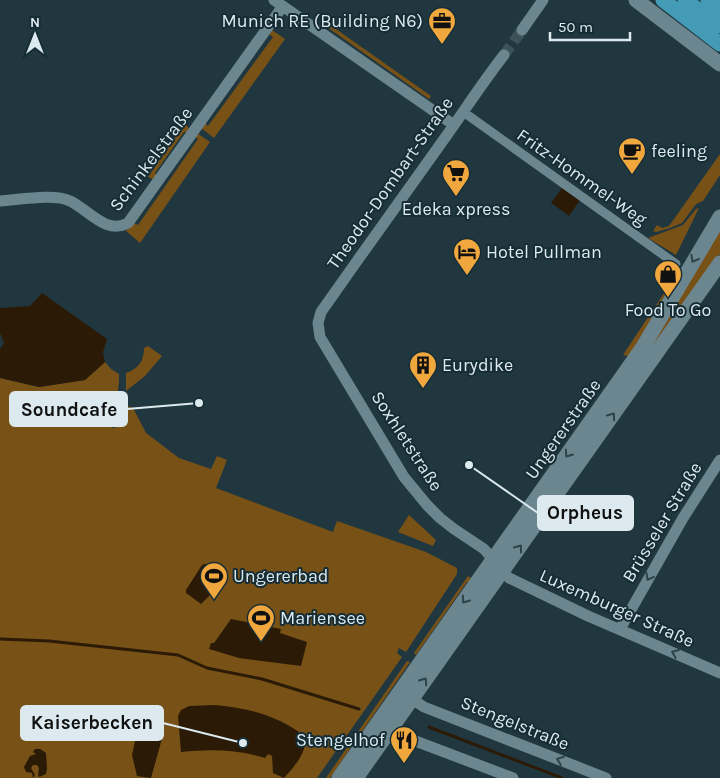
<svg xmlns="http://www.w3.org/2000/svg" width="720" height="778" viewBox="0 0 720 778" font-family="Karla,sans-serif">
<rect width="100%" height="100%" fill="#20373f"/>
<path fill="#785117" d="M 326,22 L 431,96 L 429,99 L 327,27 L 324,29 L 319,26 L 321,23 Z
M 272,30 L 285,39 L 214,138 L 201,128 L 205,123 L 208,126 L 273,37 L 269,34 Z
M 185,123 L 190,130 L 189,132 L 184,132 L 155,173 L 157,177 L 155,180 L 148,177 Z
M 197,133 L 210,142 L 140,243 L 126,231 L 134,223 L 138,225 L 198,139 L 195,137 Z
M 720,154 L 720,175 L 703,201 L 696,204 L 682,223 L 670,228 L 656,232 L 653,231 L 657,225 L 662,228 L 669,226 Z
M 699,208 L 676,255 L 648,238 L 683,225 L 696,209 Z
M 720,228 L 720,254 L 578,454 Z
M 678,272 L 682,275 L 629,356 L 623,355 Z
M 148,346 L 162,356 L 145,376 L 126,391 L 126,373 C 139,369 144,360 144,348 Z
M 105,362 L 111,369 L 119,374 C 119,397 117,404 92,410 L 96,421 L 113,428 L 123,425 L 119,411 L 124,405 L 133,408 L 146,433 L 179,458 L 211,469 L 217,456 L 227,460 L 216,488 L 333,532 L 337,521 L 426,552 L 457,568 L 457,574 L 406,652 L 399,648 L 397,653 L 402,657 L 317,778 L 0,778 L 0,378 L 39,387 L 85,380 Z
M 409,515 L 436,540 L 433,546 L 398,532 Z
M 468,576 L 474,580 L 471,584 L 467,582 L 416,655 L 414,653 Z
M 407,661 L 410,662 L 330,778 L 326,778 Z"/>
<path fill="#2b1b06" d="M 562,188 L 580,200 L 569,216 L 551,203 Z
M 42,293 L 107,339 L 103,352 L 105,362 L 85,380 L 39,387 L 0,378 L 0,349 L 4,343 L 0,333 L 0,308 L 30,306 Z
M 205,564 L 208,565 L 227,582 L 222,588 L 213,586 L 210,591 L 211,594 L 201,604 L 186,593 L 186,590 L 202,565 Z
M 231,619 L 281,629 L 280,633 L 307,642 L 301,666 L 239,658 L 209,649 L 211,643 L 214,643 Z
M 214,705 C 245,707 280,716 304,736 C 309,751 293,768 284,778 L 273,773 L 272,756 L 268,754 L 265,758 C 236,749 210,749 181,752 L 178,716 L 181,710 L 189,706 Z
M 144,730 L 163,735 L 151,778 L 137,776 L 132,755 L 137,732 L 143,733 Z
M 35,749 L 40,749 L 46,753 L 47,769 L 46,774 L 39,777 L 38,775 L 39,768 L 37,765 L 33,765 L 31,768 L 35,775 L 33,778 L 32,773 L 26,772 L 24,767 L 30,756 L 36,754 L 33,752 Z"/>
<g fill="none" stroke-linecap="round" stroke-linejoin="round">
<path stroke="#2b1b06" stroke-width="3" d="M 0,639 L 49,641 L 178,655 L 207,668 L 262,679 L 359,709
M 429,727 L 562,778"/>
<path stroke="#3c5259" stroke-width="11" stroke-dasharray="11 5.5" stroke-linecap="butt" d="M 504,55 L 522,30"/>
<path stroke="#6c868f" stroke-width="9" d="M 469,116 L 676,264"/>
<path stroke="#6c868f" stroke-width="11" d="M 274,0 L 454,125
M 522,30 L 543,0
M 504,55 C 482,83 463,113 442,142 C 402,198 361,255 321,312 L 318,323 L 320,337 L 404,477 L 427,505 L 440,518 L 454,529 L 484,549 L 509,578 L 588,616 L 720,673
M 0,201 C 18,200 54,193 70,201 C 89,210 106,235 128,223 L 283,6
M 620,629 L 683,518 L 720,460
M 412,699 L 424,707 L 606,778
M 389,731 L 513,778"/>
<path stroke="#6c868f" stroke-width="15" d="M 636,0 L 720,64
M 339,778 L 643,347 L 720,217
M 356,778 L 720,263"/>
<path stroke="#439bb6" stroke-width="15" d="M 663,0 L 720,44
M 685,0 L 720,26
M 708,0 L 720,9"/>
</g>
<defs><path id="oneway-chevron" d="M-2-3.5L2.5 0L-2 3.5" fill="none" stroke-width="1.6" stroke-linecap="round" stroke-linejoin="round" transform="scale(1.25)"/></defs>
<g stroke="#2c434c">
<use href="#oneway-chevron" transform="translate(694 259) rotate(119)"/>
<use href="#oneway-chevron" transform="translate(612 416) rotate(-55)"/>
<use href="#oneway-chevron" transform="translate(568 454) rotate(125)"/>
<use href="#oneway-chevron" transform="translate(519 548) rotate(-54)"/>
<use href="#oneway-chevron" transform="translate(649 577) rotate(119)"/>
<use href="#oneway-chevron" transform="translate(465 600) rotate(125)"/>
<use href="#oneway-chevron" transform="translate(675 653) rotate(-157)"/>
<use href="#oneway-chevron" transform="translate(424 681) rotate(-55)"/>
<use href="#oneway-chevron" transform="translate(560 760) rotate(-159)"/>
</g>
<defs>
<g id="office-pin" transform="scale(1.4375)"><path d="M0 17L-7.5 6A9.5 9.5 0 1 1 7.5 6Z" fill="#efa73e" stroke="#162d35"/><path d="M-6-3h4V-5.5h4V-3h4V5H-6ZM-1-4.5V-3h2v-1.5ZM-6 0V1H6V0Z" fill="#111"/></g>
<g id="cafe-pin" transform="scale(1.4375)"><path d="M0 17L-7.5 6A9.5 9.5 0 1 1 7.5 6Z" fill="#efa73e" stroke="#162d35"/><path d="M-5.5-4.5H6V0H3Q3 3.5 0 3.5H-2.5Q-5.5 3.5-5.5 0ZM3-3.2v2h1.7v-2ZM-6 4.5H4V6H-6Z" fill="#111"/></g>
<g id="supermarket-pin" transform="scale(1.4375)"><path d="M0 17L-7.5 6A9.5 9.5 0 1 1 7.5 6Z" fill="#efa73e" stroke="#162d35"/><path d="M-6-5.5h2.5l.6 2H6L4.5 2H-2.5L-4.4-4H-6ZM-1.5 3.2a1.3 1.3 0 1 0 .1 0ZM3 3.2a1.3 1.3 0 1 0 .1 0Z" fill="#111"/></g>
<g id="hotel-pin" transform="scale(1.4375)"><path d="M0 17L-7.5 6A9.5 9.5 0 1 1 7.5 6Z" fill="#efa73e" stroke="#162d35"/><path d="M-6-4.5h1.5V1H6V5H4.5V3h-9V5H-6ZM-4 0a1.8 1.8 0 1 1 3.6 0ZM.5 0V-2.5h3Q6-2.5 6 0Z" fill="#111"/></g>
<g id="shop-pin" transform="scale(1.4375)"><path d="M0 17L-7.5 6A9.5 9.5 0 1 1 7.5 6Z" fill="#efa73e" stroke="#162d35"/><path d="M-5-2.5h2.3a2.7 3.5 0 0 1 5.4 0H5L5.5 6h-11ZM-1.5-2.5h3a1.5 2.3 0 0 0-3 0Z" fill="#111"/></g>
<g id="building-pin" transform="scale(1.4375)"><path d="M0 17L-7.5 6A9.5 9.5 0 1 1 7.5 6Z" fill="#efa73e" stroke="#162d35"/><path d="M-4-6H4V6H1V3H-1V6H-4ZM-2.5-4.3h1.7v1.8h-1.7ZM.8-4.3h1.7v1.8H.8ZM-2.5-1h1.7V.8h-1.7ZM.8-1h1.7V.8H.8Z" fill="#111"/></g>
<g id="stadium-pin" transform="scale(1.4375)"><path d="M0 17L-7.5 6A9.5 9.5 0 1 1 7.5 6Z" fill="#efa73e" stroke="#162d35"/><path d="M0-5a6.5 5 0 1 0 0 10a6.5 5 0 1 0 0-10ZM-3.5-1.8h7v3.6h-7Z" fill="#111"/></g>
<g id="restaurant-pin" transform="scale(1.4375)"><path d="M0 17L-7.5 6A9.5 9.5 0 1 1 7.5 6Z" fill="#efa73e" stroke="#162d35"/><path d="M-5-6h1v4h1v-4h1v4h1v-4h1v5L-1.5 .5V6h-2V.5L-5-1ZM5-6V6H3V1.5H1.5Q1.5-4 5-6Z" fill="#111"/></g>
</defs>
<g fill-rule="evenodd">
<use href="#office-pin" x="442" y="21"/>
<use href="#cafe-pin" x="632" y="151"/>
<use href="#supermarket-pin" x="456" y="173"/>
<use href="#hotel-pin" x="467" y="252"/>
<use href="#shop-pin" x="668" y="274"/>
<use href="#building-pin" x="423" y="365"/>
<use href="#stadium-pin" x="214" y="576"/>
<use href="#stadium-pin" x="261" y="618"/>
<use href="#restaurant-pin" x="404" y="740"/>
</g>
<g text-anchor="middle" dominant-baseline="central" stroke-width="4" stroke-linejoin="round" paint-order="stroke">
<g font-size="18" fill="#dceaef" stroke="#162d35" text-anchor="start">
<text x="423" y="21" text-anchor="end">Munich RE (Building N6)</text>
<text x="651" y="151">feeling</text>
<text x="456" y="209" text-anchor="middle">Edeka xpress</text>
<text x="486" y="252">Hotel Pullman</text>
<text x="668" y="310" text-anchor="middle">Food To Go</text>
<text x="442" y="365">Eurydike</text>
<text x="233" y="576">Ungererbad</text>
<text x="280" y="618">Mariensee</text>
<text x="385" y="740" text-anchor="end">Stengelhof</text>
</g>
<g font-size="18" fill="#dceaef" stroke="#162d35">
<text transform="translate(151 159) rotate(-53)">Schinkelstraße</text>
<text transform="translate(582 177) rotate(35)">Fritz-Hommel-Weg</text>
<text transform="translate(390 183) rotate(-55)">Theodor-Dombart-Straße</text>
<text transform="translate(563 429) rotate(-55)">Ungererstraße</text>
<text transform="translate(407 441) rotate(57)">Soxhletstraße</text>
<text transform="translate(662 522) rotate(-59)">Brüsseler Straße</text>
<text transform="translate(617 608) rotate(24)">Luxemburger Straße</text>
<text transform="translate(515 723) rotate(22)">Stengelstraße</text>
</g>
</g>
<path fill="none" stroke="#dceaef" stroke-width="2" d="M199 403L127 409M469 465L538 513M243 743L163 723"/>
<g fill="#dceaef" stroke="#162d35" stroke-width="2">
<circle cx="199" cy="403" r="5"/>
<circle cx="469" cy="465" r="5"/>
<circle cx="243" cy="743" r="5"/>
</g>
<g fill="#dceaef" stroke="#dceaef" stroke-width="2">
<rect x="10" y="392" width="117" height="34" rx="5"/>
<rect x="538" y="496" width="95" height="34" rx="5"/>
<rect x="21" y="706" width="142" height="34" rx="5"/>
</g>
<g font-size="19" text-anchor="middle" font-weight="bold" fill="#111">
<text x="69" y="416">Soundcafe</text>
<text x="585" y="519">Orpheus</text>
<text x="92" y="729">Kaiserbecken</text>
</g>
<g transform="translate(35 35)" stroke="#162d35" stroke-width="4" paint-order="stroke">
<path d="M0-4L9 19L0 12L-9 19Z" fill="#dceaef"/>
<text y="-8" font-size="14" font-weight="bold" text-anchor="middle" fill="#dceaef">N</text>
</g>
<path d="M550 32v8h80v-8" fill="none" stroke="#dceaef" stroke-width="2.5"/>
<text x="558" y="32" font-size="15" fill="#dceaef" stroke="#162d35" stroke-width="4" paint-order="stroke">50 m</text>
</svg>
